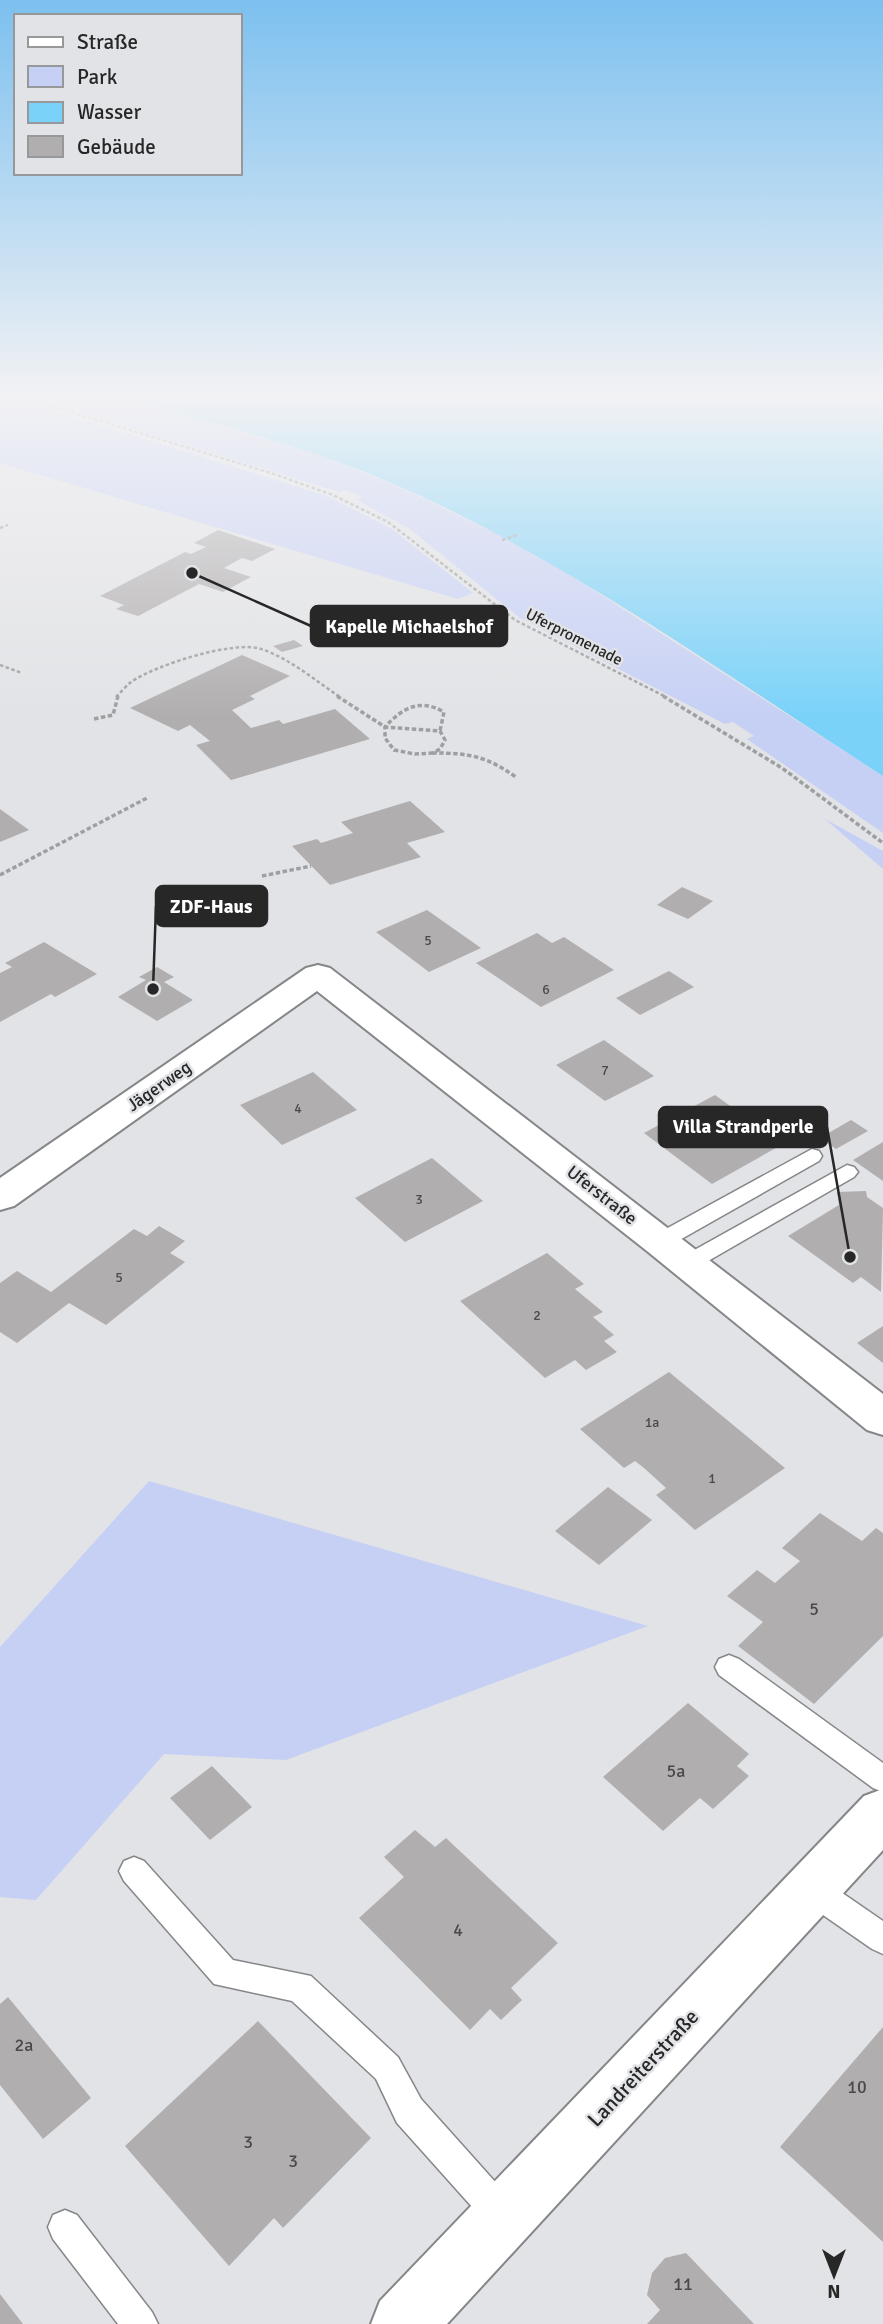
<svg xmlns="http://www.w3.org/2000/svg" width="883" height="2324" font-family="Signika,sans-serif">
	<style>
		.green { fill: #c6d0f5 }
		.water { fill: #7ad2f9 }
		.building { fill: #b1aeaf }
		.lines { fill: none; stroke-linecap: round; stroke-linejoin: round }
		.service-casing { stroke: #858688; stroke-width: 3 }
		.minor-casing { stroke: #858688; stroke-width: 4 }
		.path-far1 { stroke: #9e9fa1; stroke-width: 2.5; stroke-dasharray: 3.5 2.5; stroke-linecap: butt }
		.path { stroke: #9e9fa1; stroke-width: 3.5; stroke-dasharray: 4.5 2.5; stroke-linecap: butt }
		.service { fill: #fff; fill-rule: evenodd }
		.minor { fill: #fff; fill-rule: evenodd }
		.labels { text-anchor: middle; dominant-baseline: central; stroke-width: 5; stroke-linejoin: round; paint-order: stroke }
		.number-label { font-size: 14px; fill: #4a494a }
		.far-street-label { font-size: 16px; fill: #272728; stroke: #e2e3e6 }
		.street-label { font-size: 18px; fill: #272728; stroke: #e2e3e6 }
		.near-number-label { font-size: 18px; fill: #4a494a }
		.near-street-label { font-size: 21px; fill: #272728; stroke: #e2e3e6 }
		.leader { fill: none; stroke: #272728; stroke-width: 2.5 }
		.callout-dot { fill: #272728; stroke: #e2e3e6; stroke-width: 2.5 }
		.callout { fill: #272728; stroke: #272728; stroke-width: 2.5 }
		.callout-label { font-size: 19px; text-anchor: middle; font-weight: bold; fill: #fff }
	</style>
	<rect width="100%" height="100%" fill="#e2e3e6"/>
	<g class="green">
		<path d="M 18,393 L 108,393 L 310,452 L 395,485 L 536,553 L 883,776 L 883,833 L 747,739 L 754,736 L 733,722 L 725,724 L 520,618 L 410,529 L 357,500 L 362,497 L 346,490 L 339,492 Z"/>
		<path d="M 0,394 L 327,496 L 392,529 L 473,593 L 458,599 L 0,463 Z"/>
		<path d="M 825,819 L 883,851 L 883,869 Z"/>
		<path d="M 149,1481 L 648,1626 L 286,1760 L 164,1754 L 36,1900 L 0,1897 L 0,1647 Z"/>
	</g>
	<path class="water" d="M 108,393 L 883,393 L 883,776 C 724,674 569,561 396,485 C 304,445 204,421 108,393 Z"/>
	<g class="building">
		<path d="M 218,530 L 275,549 L 252,561 L 242,558 L 224,568 L 251,577 L 223,592 L 199,584 L 138,616 L 116,609 L 124,605 L 100,596 L 185,552 L 191,554 L 206,547 L 194,543 Z"/>
		<path d="M 294,640 L 303,646 L 282,652 L 273,646 Z"/>
		<path d="M 242,655 L 290,676 L 250,696 L 255,699 L 232,710 L 251,728 L 279,720 L 283,724 L 335,709 L 370,739 L 231,780 L 196,745 L 210,741 L 190,725 L 178,731 L 130,708 Z"/>
		<path d="M 410,801 L 445,832 L 407,843 L 421,857 L 330,885 L 292,846 L 317,839 L 321,843 L 353,833 L 341,822 Z"/>
		<path d="M 0,809 L 29,830 L 0,842 Z"/>
		<path d="M 682,887 L 713,901 L 688,919 L 657,905 Z"/>
		<path d="M 427,910 L 481,948 L 429,972 L 376,932 Z"/>
		<path d="M 537,933 L 552,943 L 564,937 L 614,970 L 541,1007 L 476,963 Z"/>
		<path d="M 44,942 L 97,974 L 55,997 L 51,994 L 0,1022 L 0,973 L 12,967 L 5,963 Z"/>
		<path d="M 157,967 L 174,977 L 164,982 L 193,1000 L 157,1021 L 118,997 L 146,980 L 139,977 Z"/>
		<path d="M 669,971 L 694,987 L 640,1015 L 616,998 Z"/>
		<path d="M 604,1040 L 654,1076 L 605,1101 L 556,1065 Z"/>
		<path d="M 313,1072 L 357,1110 L 282,1145 L 240,1105 Z"/>
		<path d="M 715,1095 L 783,1144 L 712,1184 L 644,1133 Z"/>
		<path d="M 851,1120 L 868,1131 L 836,1149 L 820,1138 Z"/>
		<path d="M 883,1142 L 883,1181 L 853,1160 Z"/>
		<path d="M 432,1158 L 483,1201 L 405,1242 L 355,1198 Z"/>
		<path d="M 866,1191 L 867,1197 L 883,1208 L 881,1292 L 861,1277 L 853,1283 L 788,1236 L 839,1205 L 837,1192 Z"/>
		<path d="M 159,1226 L 185,1241 L 170,1253 L 185,1262 L 106,1325 L 69,1303 L 17,1343 L 0,1332 L 0,1283 L 17,1271 L 51,1292 L 134,1229 L 147,1236 Z"/>
		<path d="M 547,1253 L 584,1284 L 575,1289 L 603,1312 L 593,1317 L 614,1335 L 604,1341 L 617,1352 L 586,1370 L 575,1360 L 545,1378 L 460,1301 Z"/>
		<path d="M 883,1326 L 883,1363 L 857,1343 Z"/>
		<path d="M 669,1372 L 785,1468 L 695,1530 L 656,1495 L 666,1488 L 644,1468 L 635,1461 L 624,1468 L 580,1429 Z"/>
		<path d="M 608,1487 L 652,1520 L 599,1565 L 555,1531 Z"/>
		<path d="M 820,1513 L 862,1541 L 876,1528 L 883,1533 L 883,1636 L 814,1704 L 738,1646 L 763,1622 L 727,1596 L 757,1570 L 775,1583 L 800,1561 L 782,1548 Z"/>
		<path d="M 688,1703 L 749,1754 L 737,1766 L 749,1776 L 713,1809 L 700,1798 L 663,1831 L 603,1777 Z"/>
		<path d="M 212,1766 L 252,1807 L 210,1840 L 170,1798 Z"/>
		<path d="M 415,1830 L 435,1847 L 446,1838 L 558,1943 L 511,1988 L 522,2000 L 501,2020 L 490,2009 L 470,2030 L 359,1918 L 404,1877 L 384,1857 Z"/>
		<path d="M 8,1997 L 91,2098 L 43,2139 L 0,2085 L 0,2004 Z"/>
		<path d="M 258,2021 L 371,2138 L 283,2228 L 274,2218 L 229,2266 L 125,2146 Z"/>
		<path d="M 883,2027 L 883,2242 L 780,2147 Z"/>
		<path d="M 686,2253 L 754,2324 L 647,2324 L 660,2310 L 647,2295 L 652,2273 L 665,2258 Z"/>
		<path d="M 0,2294 L 23,2324 L 0,2324 Z"/>
	</g>
	<g class="lines">
		<defs>
			<g id="service">
				<path d="M 812,1149 L 819,1151 L 822,1156 L 819,1161 L 669,1246 L 661,1249 L 653,1246 L 650,1241 L 653,1236 Z"/>
				<path d="M 847,1165 L 854,1167 L 858,1172 L 854,1177 L 696,1268 L 688,1271 L 680,1268 L 677,1263 L 680,1258 Z"/>
				<path d="M 729,1655 L 739,1659 L 883,1763 L 883,1792 L 873,1788 L 719,1675 L 715,1667 L 719,1659 Z"/>
				<path d="M 134,1857 L 144,1861 L 233,1960 L 311,1976 L 398,2057 L 421,2099 L 514,2203 L 519,2215 L 514,2227 L 502,2232 L 490,2227 L 397,2123 L 376,2079 L 292,2001 L 214,1984 L 124,1881 L 119,1871 L 124,1861 Z"/>
				<path d="M 811,1875 L 822,1879 L 883,1921 L 883,1954 L 872,1949 L 800,1899 L 796,1889 L 800,1879 Z"/>
				<path d="M 65,2210 L 77,2215 L 152,2312 L 158,2324 L 118,2324 L 53,2239 L 48,2227 L 53,2215 Z"/>
			</g>
			<g id="minor">
				<path d="M 318,965 L 330,968 L 883,1394 L 883,1435 L 867,1430 L 647,1251 L 317,991 L 14,1206 L 0,1210 L 0,1178 L 306,968 Z"/>
				<path d="M 883,1789 L 883,1850 L 447,2324 L 371,2324 L 380,2301 L 864,1796 Z"/>
			</g>
		</defs>
		<use href="#service" class="service-casing"/>
		<use href="#minor" class="minor-casing"/>
		<g class="path-far1">
			<path d="M 8,393 L 271,473 L 333,495 L 388,522 L 515,620 L 666,697"/>
			<path d="M 0,528 L 8,525"/>
			<path d="M 502,540 L 518,535"/>
			<path d="M 0,665 L 22,673"/>
			<path d="M 116,697 C 121,692 126,686 131,682 C 156,665 233,640 261,649 C 289,658 316,681 340,697"/>
		</g>
		<g class="path">
			<path d="M 337,696 L 385,727 L 440,731 L 445,740 L 440,749 L 433,753 C 469,753 487,756 517,778"/>
			<path d="M 663,696 L 782,768 L 883,843"/>
			<path d="M 94,719 L 113,715 L 118,696"/>
			<path d="M 433,753 L 415,754 L 394,750 L 385,738 L 385,727 C 402,708 420,698 444,712 L 440,731"/>
			<path d="M 0,875 L 147,798"/>
			<path d="M 262,876 L 311,866"/>
		</g>
		<use href="#service" class="service"/>
		<use href="#minor" class="minor"/>
	</g>
	<linearGradient id="sky" x2="0" y2="1"><stop stop-color="#7cc0ef"/><stop offset="0.55" stop-color="#f2f2f4"/><stop offset="1" stop-color="#f2f2f4" stop-opacity="0"/></linearGradient>
	<rect width="883" height="718" fill="url(#sky)"/>
	<g class="labels">
		<g class="number-label">
			<text x="428" y="940">5</text>
			<text x="546" y="989">6</text>
			<text x="605" y="1070">7</text>
			<text x="298" y="1108">4</text>
			<text x="419" y="1199">3</text>
			<text x="119" y="1277">5</text>
			<text x="537" y="1315">2</text>
			<text x="652" y="1422">1a</text>
			<text x="712" y="1478">1</text>
		</g>
		<g class="far-street-label">
			<text transform="translate(574 637) rotate(27)">Uferpromenade</text>
		</g>
		<g class="street-label">
			<text transform="translate(159 1086) rotate(-35)">Jägerweg</text>
			<text transform="translate(602 1195) rotate(38)">Uferstraße</text>
		</g>
		<g class="near-number-label">
			<text x="814" y="1609">5</text>
			<text x="676" y="1771">5a</text>
			<text x="458" y="1930">4</text>
			<text x="24" y="2045">2a</text>
			<text x="857" y="2087">10</text>
			<text x="248" y="2142">3</text>
			<text x="293" y="2161">3</text>
			<text x="683" y="2284">11</text>
		</g>
		<g class="near-street-label">
			<text transform="translate(643 2068) rotate(-47)">Landreiterstraße</text>
		</g>
	</g>
	<path class="leader" d="M192 573L311 626M153 989L156 906M850 1257L827 1127"/>
	<g class="callout-dot">
		<circle cx="192" cy="573" r="7"/>
		<circle cx="153" cy="989" r="7"/>
		<circle cx="850" cy="1257" r="7"/>
	</g>
	<g class="callout">
		<rect x="311" y="606" width="196" height="40" rx="7"/>
		<rect x="156" y="886" width="111" height="40" rx="7"/>
		<rect x="659" y="1107" width="168" height="40" rx="7"/>
	</g>
	<g class="callout-label">
		<text x="409" y="633">Kapelle Michaelshof</text>
		<text x="211" y="913">ZDF-Haus</text>
		<text x="743" y="1133">Villa Strandperle</text>
	</g>
	<rect x="14" y="14" width="228" height="161" fill="#e2e3e6" stroke="#97989a" stroke-width="2"/>
	<rect x="28" y="37" width="35" height="10" fill="#ffffff" stroke="#97989a" stroke-width="2"/>
	<text x="77" y="49" font-size="21" fill="#272728">Straße</text>
	<rect x="28" y="66" width="35" height="21" fill="#c6d0f5" stroke="#97989a" stroke-width="2"/>
	<text x="77" y="84" font-size="21" fill="#272728">Park</text>
	<rect x="28" y="102" width="35" height="21" fill="#7ad2f9" stroke="#97989a" stroke-width="2"/>
	<text x="77" y="119" font-size="21" fill="#272728">Wasser</text>
	<rect x="28" y="136" width="35" height="21" fill="#b1aeaf" stroke="#97989a" stroke-width="2"/>
	<text x="77" y="154" font-size="21" fill="#272728">Gebäude</text>
	<g transform="translate(834 2275) rotate(180)" stroke="#e2e3e6" stroke-width="5" paint-order="stroke">
	<path d="M0-5L12 26L0 18L-12 26Z" fill="#272728"/>
	<text y="-10" font-size="19" font-weight="bold" text-anchor="middle" fill="#272728">N</text>
	</g>
</svg>
